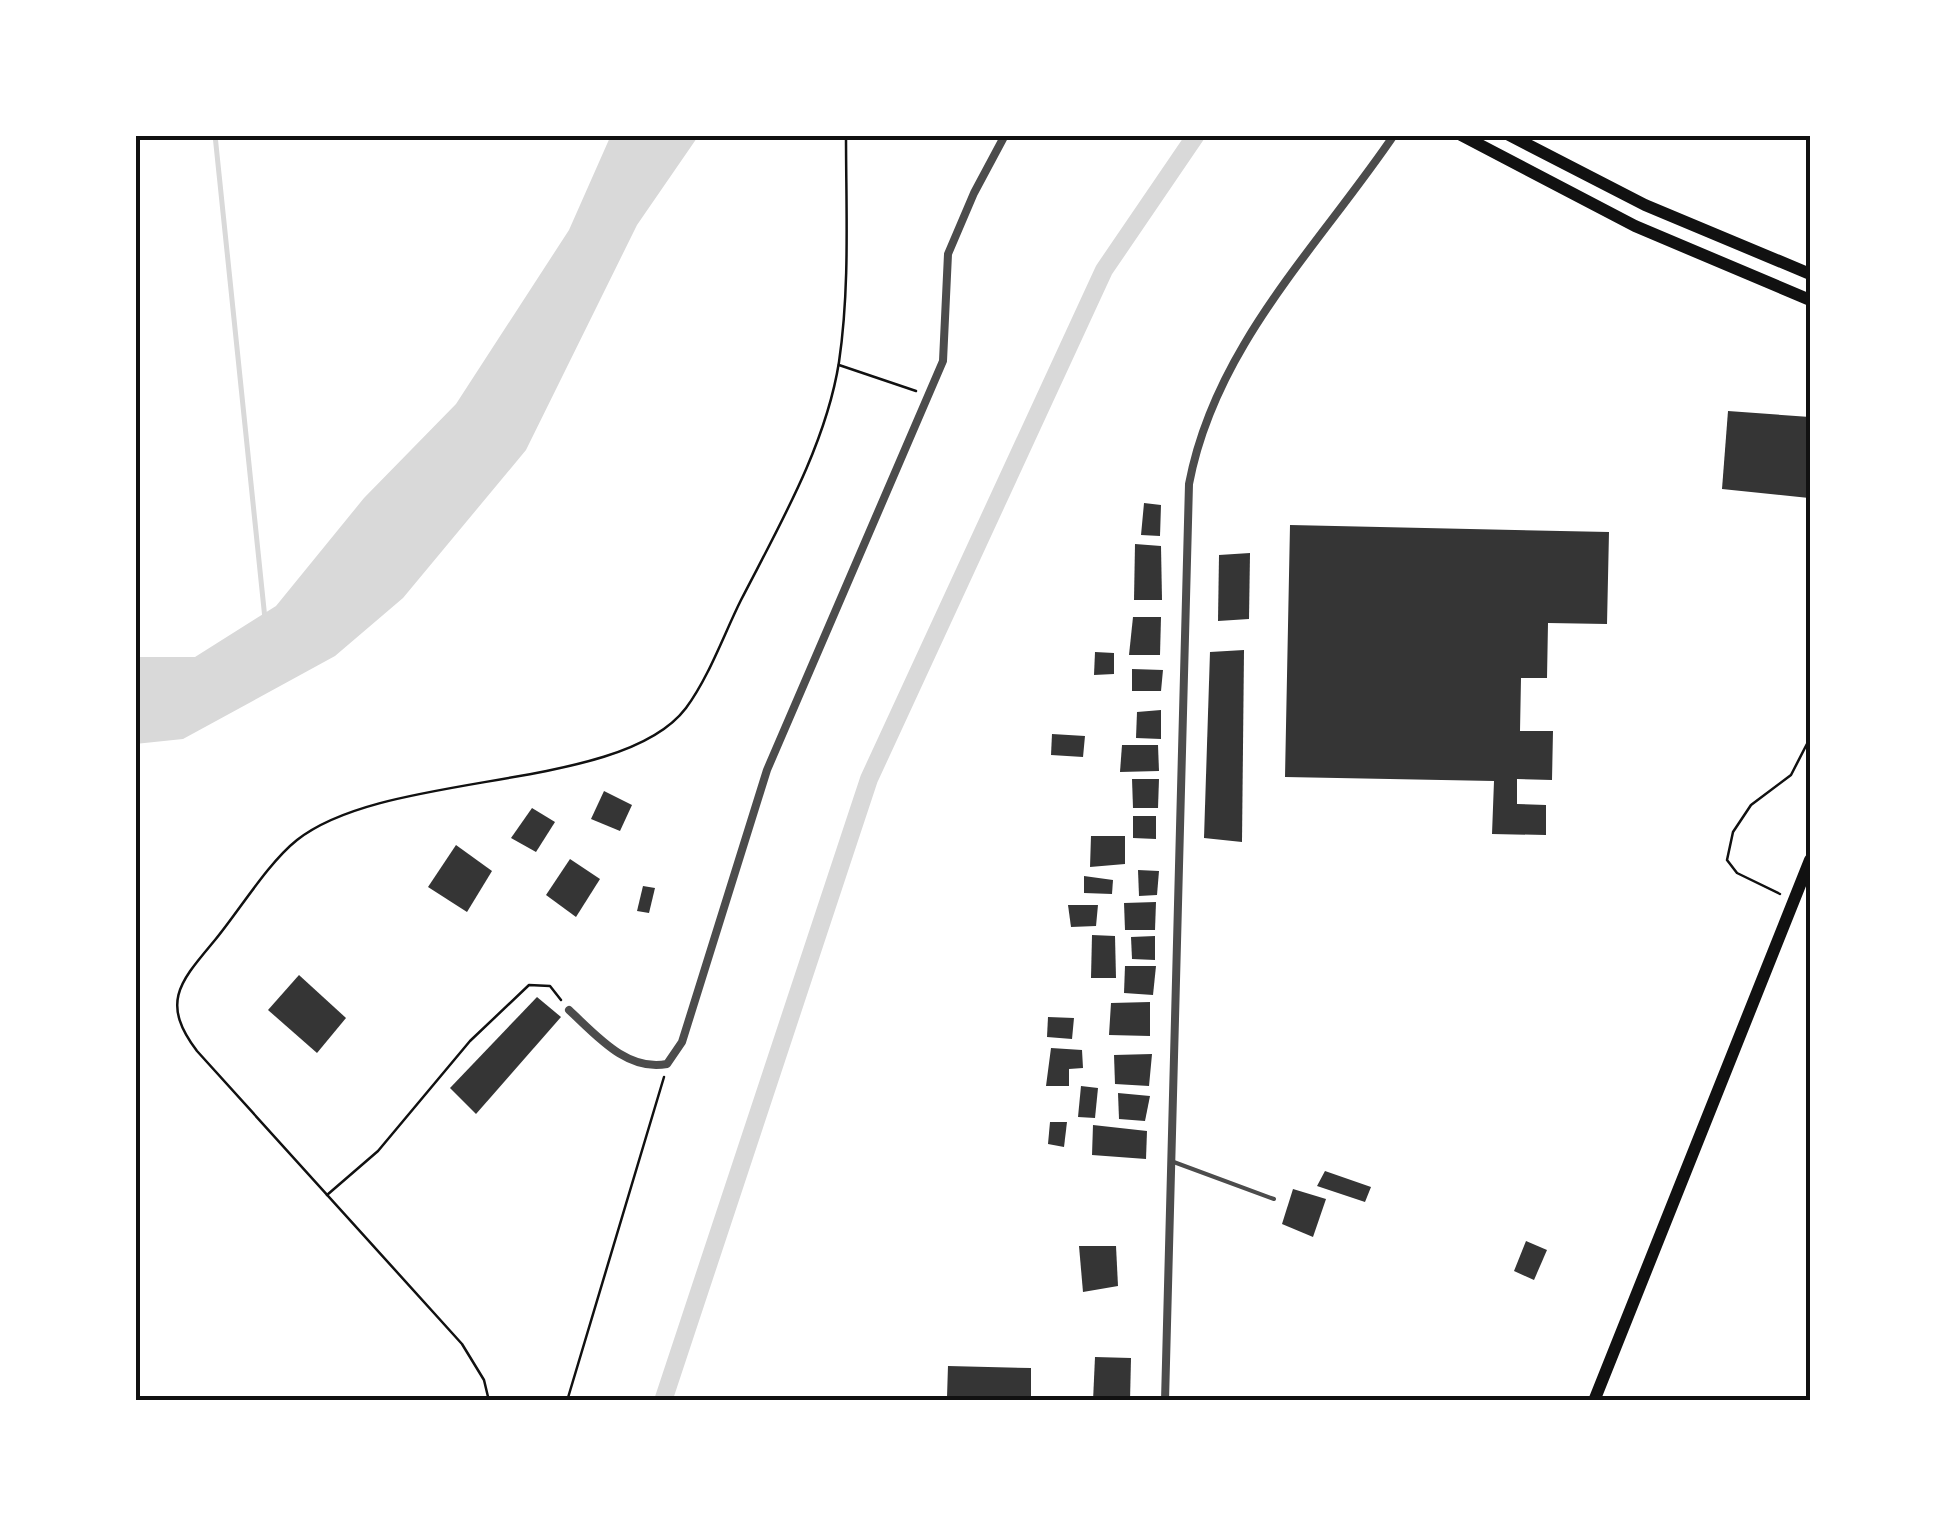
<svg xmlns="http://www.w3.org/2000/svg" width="1945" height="1536" font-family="'Space Grotesk',sans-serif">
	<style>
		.water { fill: #d9d9d9 }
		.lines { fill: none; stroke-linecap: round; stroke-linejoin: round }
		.stream { stroke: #d9d9d9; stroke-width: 5 }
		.canal { stroke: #d9d9d9; stroke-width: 18 }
		.building { fill: #353535 }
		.path { stroke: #111; stroke-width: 2.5 }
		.service { stroke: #4c4c4c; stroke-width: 4 }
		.minor { stroke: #4c4c4c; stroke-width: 8 }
		.primary { stroke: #111; stroke-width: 12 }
		.trunk { stroke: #111; stroke-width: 12 }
		.neatline { fill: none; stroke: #111; stroke-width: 4 }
	</style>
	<rect width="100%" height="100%" fill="#fff"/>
	<path class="water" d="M 611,135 L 699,135 L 637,225 L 526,450 L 403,598 L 335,656 L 183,739 L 135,744 L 135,657 L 195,657 L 276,606 L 364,498 L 456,404 L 569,230 Z"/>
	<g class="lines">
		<path class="stream" d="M 215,135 L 265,619"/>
		<path class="canal" d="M 663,1401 L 869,779 L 1104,270 L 1196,135"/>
	</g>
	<g class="building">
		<path d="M 1728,411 L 1810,417 L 1809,498 L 1722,489 Z"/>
		<path d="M 1144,503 L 1161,505 L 1160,536 L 1141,535 Z"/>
		<path d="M 1290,525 L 1609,532 L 1607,624 L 1548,623 L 1547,678 L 1521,678 L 1520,731 L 1553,731 L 1552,780 L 1517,779 L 1517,804 L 1546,805 L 1546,835 L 1492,834 L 1494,781 L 1285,777 Z"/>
		<path d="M 1135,544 L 1161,546 L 1162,600 L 1134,600 Z"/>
		<path d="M 1250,553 L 1249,619 L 1218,621 L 1219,555 Z"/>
		<path d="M 1133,617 L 1161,617 L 1160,655 L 1129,655 Z"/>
		<path d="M 1244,650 L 1242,842 L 1204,838 L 1210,652 Z"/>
		<path d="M 1095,652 L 1114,653 L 1114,674 L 1094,675 Z"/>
		<path d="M 1132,669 L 1163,670 L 1161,691 L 1132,691 Z"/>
		<path d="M 1161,710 L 1161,739 L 1136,738 L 1137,712 Z"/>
		<path d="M 1052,734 L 1085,736 L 1083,757 L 1051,755 Z"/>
		<path d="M 1122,745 L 1158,745 L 1159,771 L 1120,772 Z"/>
		<path d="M 1132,779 L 1159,779 L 1158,808 L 1133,808 Z"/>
		<path d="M 604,791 L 632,805 L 620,831 L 591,819 Z"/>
		<path d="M 532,808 L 555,822 L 536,852 L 511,838 Z"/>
		<path d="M 1133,816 L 1156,816 L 1156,839 L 1133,838 Z"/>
		<path d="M 1091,836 L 1125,836 L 1125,864 L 1090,867 Z"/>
		<path d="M 456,845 L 492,871 L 467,912 L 428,887 Z"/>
		<path d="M 570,859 L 600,879 L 576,917 L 546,895 Z"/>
		<path d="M 1138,870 L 1159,871 L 1157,895 L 1139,896 Z"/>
		<path d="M 1084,876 L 1113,880 L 1112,894 L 1084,893 Z"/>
		<path d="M 643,886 L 655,888 L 649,913 L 637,911 Z"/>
		<path d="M 1156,902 L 1155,930 L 1125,930 L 1124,903 Z"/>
		<path d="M 1068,905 L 1098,905 L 1096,926 L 1071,927 Z"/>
		<path d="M 1092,935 L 1115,936 L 1116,978 L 1091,978 Z"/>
		<path d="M 1155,936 L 1155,960 L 1132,959 L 1131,937 Z"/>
		<path d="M 1125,966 L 1156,966 L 1153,995 L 1124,993 Z"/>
		<path d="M 299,975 L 346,1018 L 317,1053 L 268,1010 Z"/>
		<path d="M 537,997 L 561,1017 L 476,1114 L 450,1088 Z"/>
		<path d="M 1150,1002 L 1150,1036 L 1109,1035 L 1111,1003 Z"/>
		<path d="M 1048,1017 L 1074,1018 L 1072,1039 L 1047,1037 Z"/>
		<path d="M 1051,1048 L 1082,1050 L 1083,1068 L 1069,1069 L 1069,1086 L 1046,1086 Z"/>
		<path d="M 1152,1054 L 1149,1086 L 1115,1084 L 1114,1055 Z"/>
		<path d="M 1081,1086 L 1098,1088 L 1095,1118 L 1078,1117 Z"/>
		<path d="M 1118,1093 L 1150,1096 L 1145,1121 L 1119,1119 Z"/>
		<path d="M 1050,1122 L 1067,1122 L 1064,1147 L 1048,1144 Z"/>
		<path d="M 1093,1125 L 1147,1131 L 1146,1159 L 1092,1155 Z"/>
		<path d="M 1325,1171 L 1371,1187 L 1365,1202 L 1317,1186 Z"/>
		<path d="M 1293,1189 L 1326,1199 L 1313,1237 L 1282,1224 Z"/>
		<path d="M 1526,1241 L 1547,1250 L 1534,1280 L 1514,1271 Z"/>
		<path d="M 1079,1246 L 1116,1246 L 1118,1286 L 1083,1292 Z"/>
		<path d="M 1095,1357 L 1131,1358 L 1130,1401 L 1093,1401 Z"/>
		<path d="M 948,1366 L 1031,1368 L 1031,1399 L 947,1397 Z"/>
	</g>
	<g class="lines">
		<g class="path">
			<path d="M 839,365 L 916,391"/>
			<path d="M 1780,894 L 1737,873 L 1727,860 L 1733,832 L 1751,805 L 1791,775 L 1810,738"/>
			<path d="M 327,1195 L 378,1151 L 470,1041 L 529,985 L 550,986 L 561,1000"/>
			<path d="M 489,1401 L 484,1380 L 462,1344 L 197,1051 C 160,1002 180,982 215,940 C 239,911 268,863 297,840 C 387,769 622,793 686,708 C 709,677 724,634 741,600 C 779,526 826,445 839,362 C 850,288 846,210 846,135"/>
			<path d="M 567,1401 L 664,1077"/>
		</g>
		<path class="service" d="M 1171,1161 L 1274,1199"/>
		<g class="minor">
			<path d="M 569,1010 C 596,1035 627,1072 667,1064 L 682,1042 L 767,770 L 943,361 L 948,254 L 974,193 L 1005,135"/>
			<path d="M 1165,1401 L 1189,484 C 1215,346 1318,247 1394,135"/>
		</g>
		<path class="primary" d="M 1594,1401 L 1810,860"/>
		<g class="trunk">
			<path d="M 1461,135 L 1635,226 L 1810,300"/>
			<path d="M 1509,135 L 1645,205 L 1810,274"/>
		</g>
	</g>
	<rect width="1945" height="1536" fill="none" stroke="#ffffff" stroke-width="275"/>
	<rect x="138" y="138" width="1670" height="1260" class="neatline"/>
</svg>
